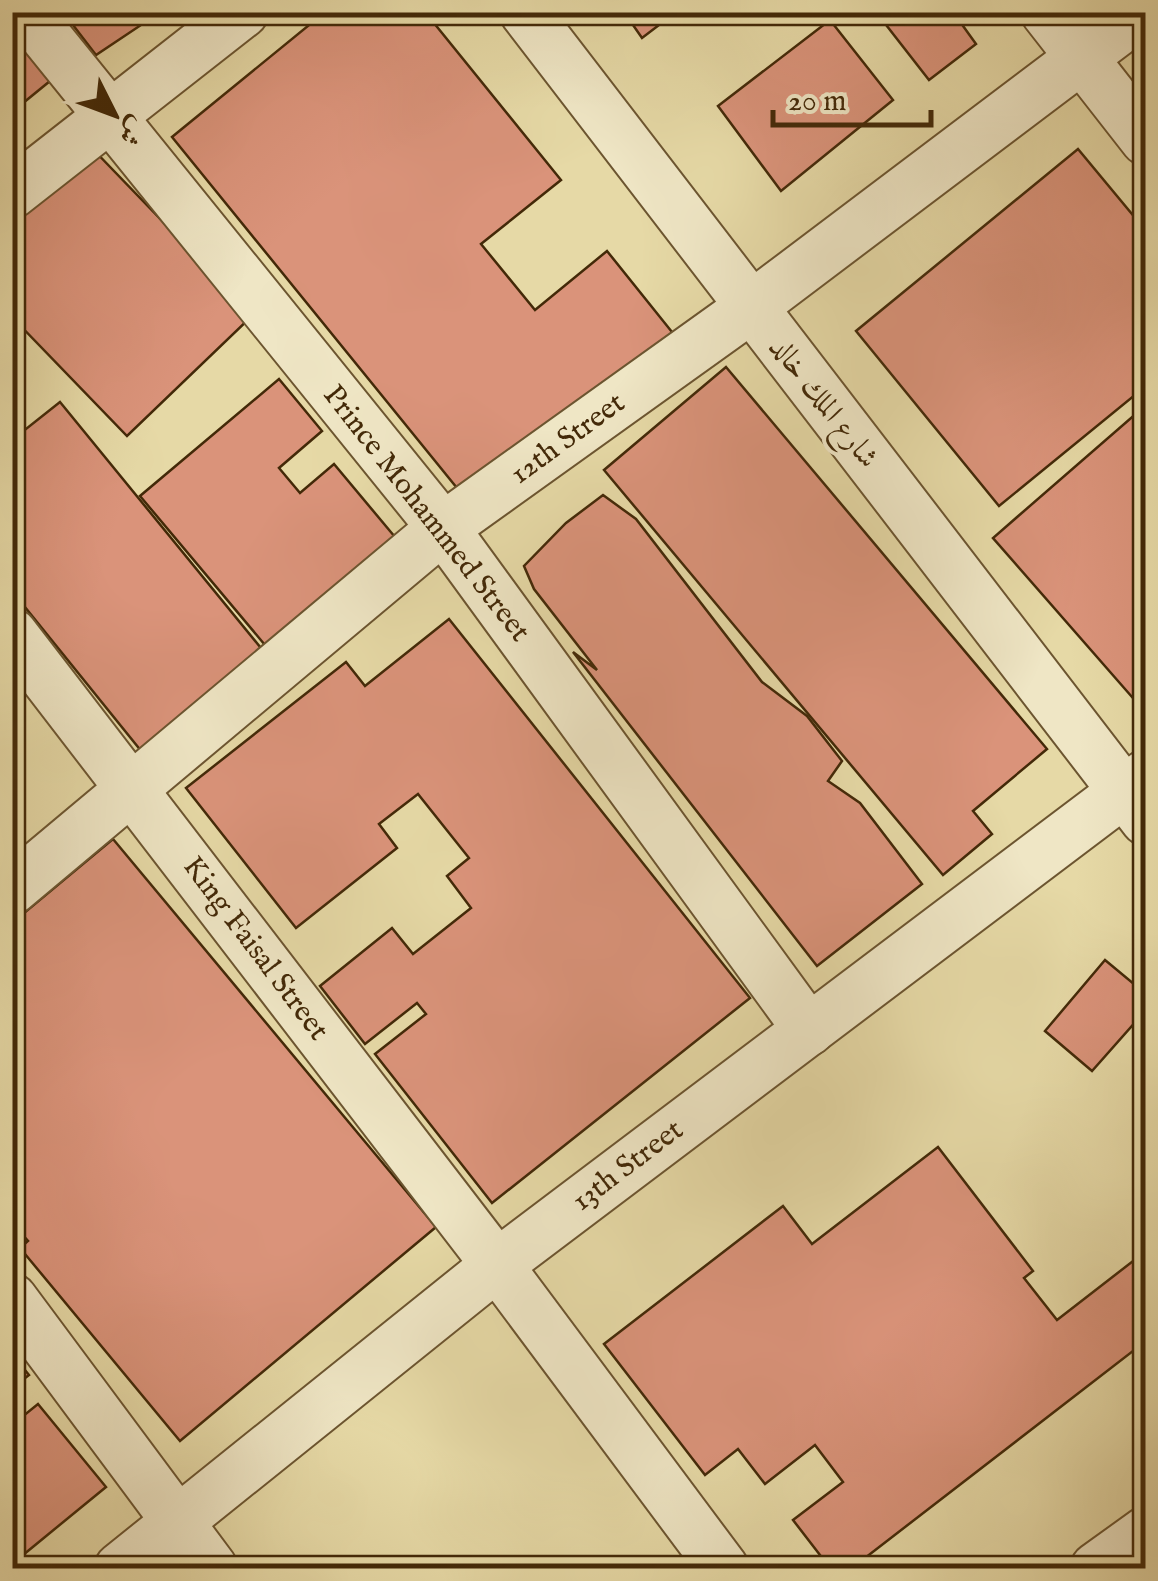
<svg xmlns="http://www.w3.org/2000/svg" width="1158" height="1581" font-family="'IM FELL English',Amiri,serif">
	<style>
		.building { fill: #da937a; stroke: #432908; stroke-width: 2.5 }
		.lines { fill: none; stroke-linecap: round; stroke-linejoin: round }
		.minor-casing { stroke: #6c5530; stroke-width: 54 }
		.minor { stroke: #efe6c5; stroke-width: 50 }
		.labels { text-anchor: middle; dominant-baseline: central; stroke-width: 8; stroke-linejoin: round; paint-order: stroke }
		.street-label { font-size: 30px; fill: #432908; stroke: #efe6c5 }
	</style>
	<rect width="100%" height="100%" fill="#e6d9a6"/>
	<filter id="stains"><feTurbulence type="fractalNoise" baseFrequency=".002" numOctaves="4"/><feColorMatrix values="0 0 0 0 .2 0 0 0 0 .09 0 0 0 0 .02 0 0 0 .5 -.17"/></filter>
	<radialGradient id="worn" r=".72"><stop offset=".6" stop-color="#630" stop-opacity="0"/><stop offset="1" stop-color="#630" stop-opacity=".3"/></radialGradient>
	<g class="building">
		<path d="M 63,12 L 141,12 L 147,21 L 96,55 Z"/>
		<path d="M 325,12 L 425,12 L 561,180 L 481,244 L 535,310 L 607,251 L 676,337 L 470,504 L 172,137 Z"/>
		<path d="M 624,12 L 676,12 L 642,38 Z"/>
		<path d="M 876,12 L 953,12 L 976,44 L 929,80 Z"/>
		<path d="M 830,20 L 893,100 L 781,191 L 718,106 Z"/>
		<path d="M 12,35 L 50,81 L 12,112 Z"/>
		<path d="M 86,142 L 253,315 L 127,436 L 12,317 L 12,214 Z"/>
		<path d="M 1078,149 L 1146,231 L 1146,386 L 999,506 L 856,331 Z"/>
		<path d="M 726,367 L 1047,749 L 973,811 L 992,834 L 943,875 L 604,470 Z"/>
		<path d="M 279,379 L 322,431 L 279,468 L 300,493 L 334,464 L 400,543 L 270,651 L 140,496 Z"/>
		<path d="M 60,402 L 265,653 L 142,752 L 12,591 L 12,440 Z"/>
		<path d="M 1146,405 L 1146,713 L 993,538 Z"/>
		<path d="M 603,495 L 636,519 L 762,682 L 807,716 L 842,761 L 828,781 L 860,803 L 922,884 L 817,966 L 573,652 L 597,670 L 534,589 L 524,566 L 566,523 Z"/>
		<path d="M 449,619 L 750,998 L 492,1203 L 375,1054 L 426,1014 L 417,1003 L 365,1044 L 320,986 L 392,928 L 413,954 L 471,908 L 447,876 L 469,858 L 418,794 L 379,824 L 397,848 L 296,928 L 186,788 L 346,662 L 365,686 Z"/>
		<path d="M 113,839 L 436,1227 L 180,1441 L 20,1248 L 28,1241 L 12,1223 L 12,923 Z"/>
		<path d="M 1105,960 L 1146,994 L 1146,1010 L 1092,1071 L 1045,1031 Z"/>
		<path d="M 938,1147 L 1033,1271 L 1024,1278 L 1057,1320 L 1146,1251 L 1146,1341 L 852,1568 L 830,1568 L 793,1520 L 843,1482 L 815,1445 L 765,1484 L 738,1449 L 705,1475 L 604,1344 L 783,1206 L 812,1244 Z"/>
		<path d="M 12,1354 L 29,1375 L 12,1388 Z"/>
		<path d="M 38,1404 L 106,1487 L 12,1564 L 12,1425 Z"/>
	</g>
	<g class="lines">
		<defs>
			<g id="minor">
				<path d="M 26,12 L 443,528 L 809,1030"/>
				<path d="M 525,12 L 1146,820"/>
				<path d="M 1046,12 L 1146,140"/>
				<path d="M 12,193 L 243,12"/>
				<path d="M 12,634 L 497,1265 L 723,1568"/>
				<path d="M 12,889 L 443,528 L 750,308 L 1142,12"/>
				<path d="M 12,1299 L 212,1568"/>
				<path d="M 120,1568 L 497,1265 L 1146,775"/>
				<path d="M 1096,1568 L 1146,1532"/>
			</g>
		</defs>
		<use href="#minor" class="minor-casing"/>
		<use href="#minor" class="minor"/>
	</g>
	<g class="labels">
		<g class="street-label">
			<text transform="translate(823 403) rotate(52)">شارع الملك خالد</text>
			<text transform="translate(568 439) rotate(-36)">12th Street</text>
			<text transform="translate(426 514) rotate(52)">Prince Mohammed Street</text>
			<text transform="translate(255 949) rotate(53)">King Faisal Street</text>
			<text transform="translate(628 1166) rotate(-37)">13th Street</text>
		</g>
	</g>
	<rect width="1158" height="1581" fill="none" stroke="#e6d9a6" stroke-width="50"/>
	<rect x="15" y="15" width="1128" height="1551" fill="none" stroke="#432908" stroke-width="5"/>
	<rect x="25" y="25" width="1108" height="1531" fill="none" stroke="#432908" stroke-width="2.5"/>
	<g transform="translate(115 115) rotate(132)" stroke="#efe6c5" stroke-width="8" paint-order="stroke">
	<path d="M0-8L18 38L0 25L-18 38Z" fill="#432908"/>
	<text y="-15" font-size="28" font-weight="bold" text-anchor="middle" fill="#432908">ش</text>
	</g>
	<path d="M773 110v15h158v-15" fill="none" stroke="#432908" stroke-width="5"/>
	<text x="788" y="110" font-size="30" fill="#432908" stroke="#efe6c5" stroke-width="8" paint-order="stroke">20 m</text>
	<rect width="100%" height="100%" filter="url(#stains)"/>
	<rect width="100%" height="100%" fill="url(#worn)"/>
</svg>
